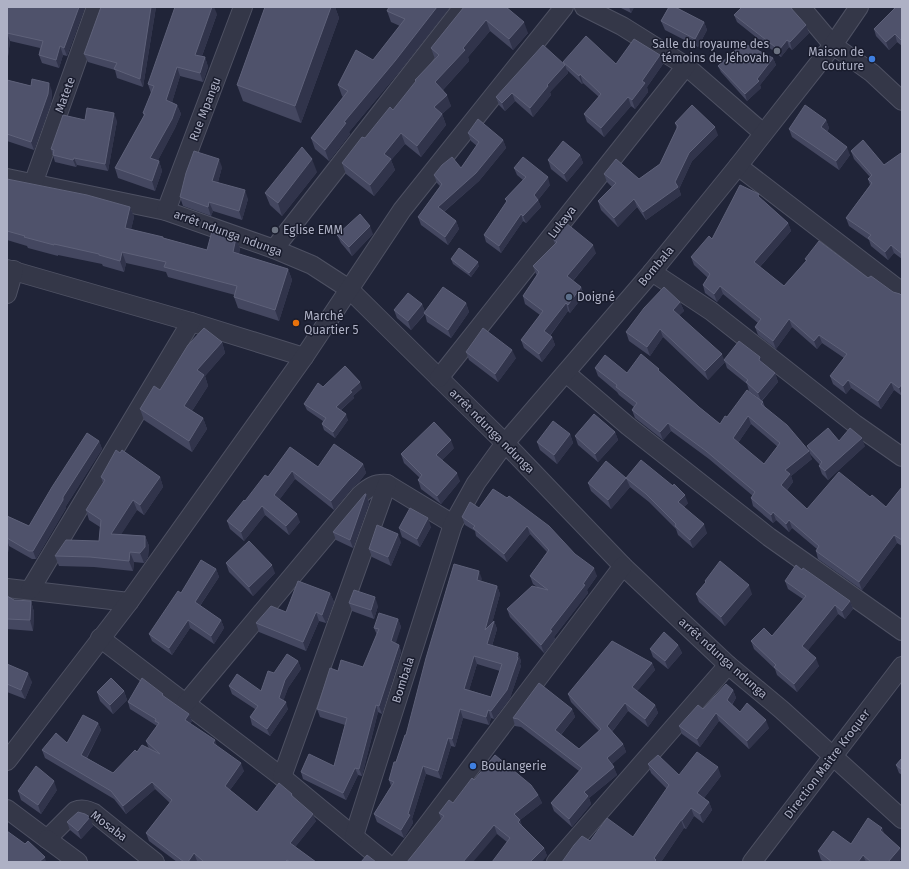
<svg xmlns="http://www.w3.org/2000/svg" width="909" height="869" font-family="'Fira Sans',sans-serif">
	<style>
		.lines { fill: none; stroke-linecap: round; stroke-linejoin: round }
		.minor-casing { stroke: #4e5163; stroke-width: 20 }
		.minor { stroke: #343748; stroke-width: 18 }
		.wall { fill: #444760; fill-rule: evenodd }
		.shaded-wall { fill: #31344b }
		.building { fill: #4f526b; stroke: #5e6179; fill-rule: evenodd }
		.worship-dot { fill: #6b7280; stroke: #191c2d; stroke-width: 1.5 }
		.shop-dot { fill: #3f7fe0; stroke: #191c2d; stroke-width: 1.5 }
		.service-dot { fill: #5c6f8a; stroke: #191c2d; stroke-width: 1.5 }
		.food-dot { fill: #e8710a; stroke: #191c2d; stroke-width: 1.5 }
		.labels { text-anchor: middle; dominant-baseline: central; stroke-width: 3; stroke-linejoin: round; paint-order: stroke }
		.poi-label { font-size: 12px; fill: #aeb1c5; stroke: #191c2d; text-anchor: start }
		.street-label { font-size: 12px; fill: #aeb1c5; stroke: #191c2d }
	</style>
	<rect width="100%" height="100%" fill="#202438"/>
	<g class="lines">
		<defs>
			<g id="minor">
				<path d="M 584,7 L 622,26 L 686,66 L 763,133"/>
				<path d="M 801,7 L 833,45 L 872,73 L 902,101"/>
				<path d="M 738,166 L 902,292"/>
				<path d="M 7,178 L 166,211 L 274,249 L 312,265 L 349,289 L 505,443 L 623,566 L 728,665 L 782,710 L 902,819"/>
				<path d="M 33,184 L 96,7"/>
				<path d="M 166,211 L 243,7"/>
				<path d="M 274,249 L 463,7"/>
				<path d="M 7,269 L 191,322 L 304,357"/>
				<path d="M 652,272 L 711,311 L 855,424 L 902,457"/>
				<path d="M 7,294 L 14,270"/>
				<path d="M 566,373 L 628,426 L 769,537 L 902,631"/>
				<path d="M 439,378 L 686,66"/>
				<path d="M 7,588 L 129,602"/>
				<path d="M 30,590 L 191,322"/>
				<path d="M 100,638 L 282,777 L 385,862"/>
				<path d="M 186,703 L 360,495 C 369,487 375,483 387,484 L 453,524"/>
				<path d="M 7,761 L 129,602 L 304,357 L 402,210 L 564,7"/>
				<path d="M 282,777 L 387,484"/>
				<path d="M 7,809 L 47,839 L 75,811 C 82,808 87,810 94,813 L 155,862"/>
				<path d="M 354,836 L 453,524 L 476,483 L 505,443 L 652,272 L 738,166 L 833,45 L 859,7"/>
				<path d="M 47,839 L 78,862"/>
				<path d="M 399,862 L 623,566"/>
				<path d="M 556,862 L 728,665"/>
				<path d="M 752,862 L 902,666"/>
			</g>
		</defs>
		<use href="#minor" class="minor-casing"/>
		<use href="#minor" class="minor"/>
	</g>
	<g class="wall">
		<path d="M 7,7 L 85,7 L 67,56 L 63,55 L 59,68 L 42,63 L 39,55 L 40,48 L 10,41 L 7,64 Z"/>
		<path d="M 101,7 L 156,7 L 143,87 L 117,78 L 115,70 L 88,62 L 84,54 Z"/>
		<path d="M 265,7 L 335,7 L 339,18 L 301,123 L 243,101 L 237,85 Z"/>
		<path d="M 389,7 L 450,7 L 399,72 L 349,132 L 350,134 L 329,161 L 315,149 L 311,138 L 343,97 L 342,96 L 338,85 L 373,60 L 400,26 L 391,22 L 387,11 Z"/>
		<path d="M 464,7 L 528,33 L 513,50 L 490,31 L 468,57 L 469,61 L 443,90 L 451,106 L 442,114 L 446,125 L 421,157 L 405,144 L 391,160 L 395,170 L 374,196 L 346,174 L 342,163 L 365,138 L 393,110 L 416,82 L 415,80 L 435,59 L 431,48 Z"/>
		<path d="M 619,7 L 634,7 L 631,13 Z"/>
		<path d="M 665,7 L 677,7 L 677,8 L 704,22 L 707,30 L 698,47 L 665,30 L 661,21 L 668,8 Z"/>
		<path d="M 893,7 L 902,7 L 902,46 L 897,42 L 889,50 L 876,36 L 874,29 L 894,9 Z"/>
		<path d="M 217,14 L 202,56 L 205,57 L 208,67 L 203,82 L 180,76 L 172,102 L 177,105 L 181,114 L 175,128 L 158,160 L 159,161 L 162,171 L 155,191 L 118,178 L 115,168 L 144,116 L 143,113 L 151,93 L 148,84 Z"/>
		<path d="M 734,15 L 809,33 L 792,50 L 789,47 L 781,57 L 737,22 Z"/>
		<path d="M 773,58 L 776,65 L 760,85 L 761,88 L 747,101 L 721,72 L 718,66 Z"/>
		<path d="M 563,62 L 616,64 L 663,64 L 647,87 L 648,92 L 635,109 L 631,106 L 604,137 L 587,122 L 584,114 L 599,97 L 583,83 L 582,84 L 567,70 L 568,73 L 550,92 L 551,95 L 533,117 L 515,101 L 505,111 L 499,105 L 496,97 L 565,65 Z"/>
		<path d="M 7,80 L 52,91 L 51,103 L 34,150 L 7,141 Z"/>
		<path d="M 85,120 L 117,121 L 108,171 L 77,165 L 76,167 L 55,162 L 51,149 Z"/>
		<path d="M 826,120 L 829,128 L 827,132 L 850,155 L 839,170 L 792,137 L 789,129 Z"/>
		<path d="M 675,123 L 718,135 L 692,161 L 679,189 L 681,195 L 646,220 L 637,207 L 618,227 L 601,210 L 598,201 L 612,187 L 607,182 L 604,174 L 639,179 L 660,164 L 677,129 Z"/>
		<path d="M 468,133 L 503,140 L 506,148 L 479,181 L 444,212 L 456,221 L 459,229 L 448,245 L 421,225 L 418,217 L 440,186 L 437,183 L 434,175 L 461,168 L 477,146 L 471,141 Z"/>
		<path d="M 851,151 L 884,165 L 902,155 L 902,259 L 894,253 L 888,260 L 871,246 L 869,240 L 849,226 L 846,218 L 870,185 L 868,179 L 870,177 L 854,159 Z"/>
		<path d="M 580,155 L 583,163 L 567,182 L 551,169 L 548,160 Z"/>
		<path d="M 222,167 L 218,182 L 248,199 L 242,220 L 213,211 L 211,216 L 183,206 L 180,197 Z"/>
		<path d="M 514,168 L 550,185 L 538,200 L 541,207 L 526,223 L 523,221 L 501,253 L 486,242 L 484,235 L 507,202 L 505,199 L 523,180 L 517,175 Z"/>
		<path d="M 317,172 L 282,216 L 270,205 L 265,193 Z"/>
		<path d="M 7,179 L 130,207 L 134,217 L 131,229 L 207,250 L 231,236 L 231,238 L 236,238 L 240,248 L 239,254 L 288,269 L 292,280 L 279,321 L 238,308 L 234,297 L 235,295 L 168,277 L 166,272 L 126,263 L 124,272 L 103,266 L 102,264 L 58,255 L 58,256 L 28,248 L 27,246 L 7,240 Z"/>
		<path d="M 760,199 L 788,223 L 791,231 L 760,267 L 784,286 L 806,261 L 805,259 L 868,278 L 902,396 L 894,390 L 881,409 L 851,388 L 846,394 L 833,384 L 830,376 L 844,358 L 822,343 L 817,349 L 792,327 L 776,349 L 758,335 L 755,327 L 758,323 L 723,294 L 717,302 L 705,293 L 703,285 L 708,278 L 694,265 L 691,257 Z"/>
		<path d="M 373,234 L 352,256 L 341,243 L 337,235 Z"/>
		<path d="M 553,239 L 596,253 L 573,281 L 581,287 L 584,295 L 570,313 L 568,311 L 550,336 L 552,337 L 555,345 L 542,362 L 524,348 L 521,340 L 540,315 L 525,304 L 523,296 L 537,275 L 536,274 L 533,266 L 555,244 Z"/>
		<path d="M 451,259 L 479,266 L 471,277 L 453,264 Z"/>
		<path d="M 680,302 L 684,311 L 679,315 L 724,360 L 763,363 L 775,373 L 778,382 L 762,401 L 763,402 L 765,407 L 812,459 L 791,476 L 793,482 L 787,490 L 807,509 L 870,497 L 886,507 L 902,487 L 902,546 L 897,543 L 862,590 L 818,559 L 816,551 L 817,549 L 792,528 L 789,532 L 776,520 L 773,523 L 753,506 L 751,498 L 753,496 L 709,459 L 671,431 L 663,440 L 635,418 L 632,410 L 634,407 L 619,395 L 617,392 L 598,376 L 595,368 L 627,373 L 660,372 L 699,407 L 720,424 L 727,417 L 757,397 L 749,391 L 747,384 L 727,368 L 725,362 L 708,380 L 663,337 L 650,356 L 629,341 L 626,332 ZM 751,424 L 778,447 L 764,464 L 738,443 Z"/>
		<path d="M 466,303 L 469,312 L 451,338 L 427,322 L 425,314 L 411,330 L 397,318 L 394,310 L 422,304 L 425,312 Z"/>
		<path d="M 222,342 L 225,353 L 205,376 L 208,386 L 192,411 L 203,418 L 207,429 L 192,452 L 144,420 L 140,409 L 160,390 Z"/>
		<path d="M 466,352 L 516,358 L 498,382 L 469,360 Z"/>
		<path d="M 323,387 L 362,388 L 353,396 L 354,398 L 341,410 L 348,420 L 335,438 L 324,430 L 322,424 L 323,421 L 307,410 L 304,404 Z"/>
		<path d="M 615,432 L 618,440 L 598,462 L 578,445 L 575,436 Z"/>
		<path d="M 570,434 L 573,443 L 557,464 L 540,450 L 537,442 Z"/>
		<path d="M 99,441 L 102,449 L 66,506 L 66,508 L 36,559 L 32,559 L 9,546 L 7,559 L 7,516 L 29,526 Z"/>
		<path d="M 839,441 L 865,446 L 828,480 L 822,474 L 819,466 L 820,465 L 810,454 L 807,446 Z"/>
		<path d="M 290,447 L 318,467 L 363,464 L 366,473 L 359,482 L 352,488 L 334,510 L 295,479 L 279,500 L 300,522 L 289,535 L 265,515 L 244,541 L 230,529 L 227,521 L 245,501 L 268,477 Z"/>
		<path d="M 454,448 L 442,460 L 460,481 L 441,504 L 421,489 L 418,480 L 420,478 L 404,463 L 401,454 Z"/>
		<path d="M 101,477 L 160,477 L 163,487 L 144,515 L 137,510 L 121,534 L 145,536 L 149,546 L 148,557 L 144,563 L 134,562 L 133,571 L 94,567 L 59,566 L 55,556 L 99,541 L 100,527 L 89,520 L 86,510 L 103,483 Z"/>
		<path d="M 626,478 L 688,503 L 684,507 L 707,533 L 693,548 L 678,535 L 676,529 L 649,502 L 630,487 L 611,509 L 591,491 L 588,483 Z"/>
		<path d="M 493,489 L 575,554 L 597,576 L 587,590 L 588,593 L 554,637 L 555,639 L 544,653 L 510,617 L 507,609 L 537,587 L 533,584 L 530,576 L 547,552 L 530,534 L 507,562 L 476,536 L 475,531 L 465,525 L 462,517 L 479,508 Z"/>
		<path d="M 366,494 L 369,503 L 353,548 L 336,540 L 333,532 Z"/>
		<path d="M 431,527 L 420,547 L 402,537 L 399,528 Z"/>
		<path d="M 401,542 L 391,566 L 372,557 L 369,549 Z"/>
		<path d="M 226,563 L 275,573 L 253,596 L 229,572 Z"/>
		<path d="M 216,569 L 219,577 L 200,606 L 221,620 L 224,628 L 214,644 L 190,628 L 172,655 L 152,641 L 149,634 L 181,593 Z"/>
		<path d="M 482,579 L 481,581 L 497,586 L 500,594 L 492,623 L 494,621 L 497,629 L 492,646 L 518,653 L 521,661 L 520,664 L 521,666 L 510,698 L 494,719 L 491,718 L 489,725 L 463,718 L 455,747 L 451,746 L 441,779 L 426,774 L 412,819 L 413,823 L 404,838 L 377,822 L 374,814 L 391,786 L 389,780 L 406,735 ZM 477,664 L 500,671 L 491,697 L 469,690 Z"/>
		<path d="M 705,581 L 752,594 L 725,626 L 699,602 L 696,594 L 705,583 Z"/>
		<path d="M 785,581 L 850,601 L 853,609 L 845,619 L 838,614 L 808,650 L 819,666 L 797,692 L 777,675 L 775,669 L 754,649 L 751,641 L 772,636 L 803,599 L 788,589 Z"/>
		<path d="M 330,593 L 334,602 L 326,623 L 319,621 L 306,651 L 259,632 L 256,623 L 286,612 Z"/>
		<path d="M 7,596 L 14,600 L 31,601 L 34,612 L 33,631 L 7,629 Z"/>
		<path d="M 349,603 L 378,606 L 374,619 L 352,611 Z"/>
		<path d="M 398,619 L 401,627 L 395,643 L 399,645 L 401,652 L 382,714 L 378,712 L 362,776 L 358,775 L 346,800 L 303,779 L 301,772 L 334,766 L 345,725 L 320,717 L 317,709 L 338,671 L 363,667 L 377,635 L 374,628 Z"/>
		<path d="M 678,645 L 682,653 L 668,669 L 653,657 L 650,649 Z"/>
		<path d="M 298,661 L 301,669 L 288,688 L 283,701 L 288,709 L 270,736 L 252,725 L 250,717 L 255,709 L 232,694 L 229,686 L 261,691 L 274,673 Z"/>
		<path d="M 652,663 L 655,670 L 637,691 L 655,705 L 658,713 L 648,727 L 628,711 L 612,732 L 623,744 L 626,752 L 612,764 L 617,775 L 589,798 L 591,804 L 572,827 L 554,811 L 551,803 L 579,771 L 521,727 L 515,726 L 513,718 L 572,709 L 575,717 L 561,735 L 579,749 L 599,731 L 571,702 L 568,694 Z"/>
		<path d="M 7,664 L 32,682 L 25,699 L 7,692 Z"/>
		<path d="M 733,690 L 736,698 L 732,705 L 740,712 L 769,728 L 749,749 L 719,721 L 700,747 L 682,734 L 679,726 L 703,709 Z"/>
		<path d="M 124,691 L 127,700 L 113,714 L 100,701 L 97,692 Z"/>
		<path d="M 163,694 L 164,697 L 189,714 L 192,721 L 190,724 L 217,746 L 244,771 L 230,790 L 257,812 L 292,794 L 294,798 L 316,821 L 295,847 L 316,862 L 198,862 L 197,861 L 196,862 L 177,862 L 149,841 L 146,833 L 170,803 L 155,789 L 126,814 L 114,799 L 45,758 L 42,750 L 67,743 L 98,723 L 101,730 L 87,758 L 113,773 L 137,752 L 149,749 L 146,741 L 157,726 L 130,709 L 128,702 Z"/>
		<path d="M 902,758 L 902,775 L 899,773 L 896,765 Z"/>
		<path d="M 648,764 L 679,775 L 721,776 L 704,798 L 709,802 L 712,810 L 703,823 L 694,816 L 686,829 L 684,828 L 661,862 L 590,841 L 633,837 L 667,789 L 651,773 Z"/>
		<path d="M 474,780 L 538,795 L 542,803 L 520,820 L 522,826 L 544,848 L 547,856 L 507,842 L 497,834 L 441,819 L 439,813 L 453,803 Z"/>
		<path d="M 57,790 L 41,814 L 21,800 L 18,791 Z"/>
		<path d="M 67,822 L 93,826 L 81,839 L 70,830 Z"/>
		<path d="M 882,828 L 884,834 L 900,848 L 902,853 L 902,858 L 899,862 L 824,862 L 821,860 L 818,851 L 851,844 Z"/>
	</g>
	<g class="shaded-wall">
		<path d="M 79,7 L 85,7 L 67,56 L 64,48 Z"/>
		<path d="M 151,7 L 156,7 L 143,87 L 140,79 Z"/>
		<path d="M 212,7 L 214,7 L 217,14 L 199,64 L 195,55 Z"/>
		<path d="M 331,7 L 335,7 L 339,18 L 301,123 L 295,106 Z"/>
		<path d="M 437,7 L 450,7 L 399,72 L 349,132 L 350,134 L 329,161 L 325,150 L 344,122 Z"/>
		<path d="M 629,7 L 634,7 L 631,13 Z"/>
		<path d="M 486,20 L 490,31 L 468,57 L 469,61 L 440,93 L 435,82 L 463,48 Z"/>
		<path d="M 524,22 L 528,33 L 513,50 L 509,39 Z"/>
		<path d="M 704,22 L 707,30 L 698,47 L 695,39 Z"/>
		<path d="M 806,25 L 809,33 L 792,50 L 790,42 Z"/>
		<path d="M 7,33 L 10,41 L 7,64 Z"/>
		<path d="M 895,34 L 897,42 L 889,50 L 886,42 Z"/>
		<path d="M 787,40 L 789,47 L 781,57 L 779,50 Z"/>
		<path d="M 60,46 L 63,55 L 59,68 L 56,60 Z"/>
		<path d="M 660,55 L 663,64 L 647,87 L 648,92 L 635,109 L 632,100 L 642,81 Z"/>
		<path d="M 205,57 L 208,67 L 203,82 L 200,73 Z"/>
		<path d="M 773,58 L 776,65 L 760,85 L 761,88 L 747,101 L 745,94 Z"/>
		<path d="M 565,65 L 568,73 L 550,92 L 551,95 L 533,117 L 530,108 L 547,85 Z"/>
		<path d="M 177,67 L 180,76 L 170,109 L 166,100 Z"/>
		<path d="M 580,74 L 583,83 L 582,84 L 579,76 Z"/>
		<path d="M 49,83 L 52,91 L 51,103 L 34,150 L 31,142 Z"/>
		<path d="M 512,93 L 515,101 L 505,111 L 502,103 Z"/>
		<path d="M 447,95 L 451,106 L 442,114 L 446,125 L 421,157 L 417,146 L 434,107 Z"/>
		<path d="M 628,97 L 631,106 L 604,137 L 601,128 Z"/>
		<path d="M 177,105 L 181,114 L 175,128 L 154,168 L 150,158 Z"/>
		<path d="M 114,113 L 117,121 L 108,171 L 105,164 Z"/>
		<path d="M 826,120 L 829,128 L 824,136 L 821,127 Z"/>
		<path d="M 715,127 L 718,135 L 692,161 L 679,189 L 681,195 L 646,220 L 643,212 L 675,182 L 689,153 Z"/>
		<path d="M 401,133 L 405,144 L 391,160 L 395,170 L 374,196 L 370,185 L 384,154 Z"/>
		<path d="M 503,140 L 506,148 L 479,181 L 440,215 L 438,207 Z"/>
		<path d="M 847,147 L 850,155 L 839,170 L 836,161 Z"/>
		<path d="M 580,155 L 583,163 L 567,182 L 564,174 Z"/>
		<path d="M 74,158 L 77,165 L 76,167 L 73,160 Z"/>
		<path d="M 219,159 L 222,167 L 216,189 L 212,181 Z"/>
		<path d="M 312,159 L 317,172 L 282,216 L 278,203 Z"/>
		<path d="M 159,161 L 162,171 L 155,191 L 152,181 Z"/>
		<path d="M 548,177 L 550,185 L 538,200 L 541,207 L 526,223 L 523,216 L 534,195 Z"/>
		<path d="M 245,190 L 248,199 L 242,220 L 239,211 Z"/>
		<path d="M 634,199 L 637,207 L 618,227 L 614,218 Z"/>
		<path d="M 209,202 L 213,211 L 211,216 L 208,207 Z"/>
		<path d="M 130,207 L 134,217 L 129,239 L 125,228 Z"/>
		<path d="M 521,214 L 523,221 L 501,253 L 499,246 Z"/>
		<path d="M 456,221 L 459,229 L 448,245 L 445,237 Z"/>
		<path d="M 788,223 L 791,231 L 757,270 L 754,262 Z"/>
		<path d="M 370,226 L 373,234 L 352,256 L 349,247 Z"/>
		<path d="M 231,236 L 234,246 L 236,238 L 240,248 L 237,263 L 229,241 Z"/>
		<path d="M 593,245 L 596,253 L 570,284 L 567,276 Z"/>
		<path d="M 891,245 L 894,253 L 888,260 L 885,252 Z"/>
		<path d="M 122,252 L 126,263 L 124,272 L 120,261 Z"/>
		<path d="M 478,262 L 479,266 L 471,277 L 469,273 Z"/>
		<path d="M 288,269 L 292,280 L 279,321 L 275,310 Z"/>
		<path d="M 720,286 L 723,294 L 717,302 L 714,294 Z"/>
		<path d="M 581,287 L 584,295 L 570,313 L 568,305 Z"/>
		<path d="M 680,302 L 684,311 L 677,318 L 673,310 Z"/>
		<path d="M 466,303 L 469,312 L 451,338 L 448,330 Z"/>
		<path d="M 566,303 L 568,311 L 547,339 L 544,331 Z"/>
		<path d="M 422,304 L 425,313 L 411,330 L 408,321 Z"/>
		<path d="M 789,319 L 792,327 L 776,349 L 773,341 Z"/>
		<path d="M 660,329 L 663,337 L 650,356 L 647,347 Z"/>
		<path d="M 819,335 L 822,343 L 817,349 L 814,341 Z"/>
		<path d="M 552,337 L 555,345 L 542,362 L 539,354 Z"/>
		<path d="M 222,342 L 225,353 L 205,376 L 208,386 L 188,417 L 184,406 L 197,370 Z"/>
		<path d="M 512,350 L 516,358 L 498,382 L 495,374 Z"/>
		<path d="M 722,354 L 725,362 L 708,380 L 705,371 Z"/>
		<path d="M 760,357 L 764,366 L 759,360 Z"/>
		<path d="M 775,373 L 778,382 L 761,401 L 758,393 Z"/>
		<path d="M 848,380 L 851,388 L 846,394 L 843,386 Z"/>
		<path d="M 360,382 L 362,388 L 353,396 L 354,398 L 338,412 L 336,407 L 350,391 Z"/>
		<path d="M 891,382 L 894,390 L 881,409 L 878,401 Z"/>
		<path d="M 902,384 L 902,396 L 899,388 Z"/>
		<path d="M 346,414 L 348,420 L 335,438 L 333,432 Z"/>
		<path d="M 748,416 L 751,424 L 736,446 L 733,438 Z"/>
		<path d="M 203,418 L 207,429 L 192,452 L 189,441 Z"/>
		<path d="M 668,423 L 671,431 L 663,440 L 660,432 Z"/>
		<path d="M 615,432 L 618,440 L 598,462 L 595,454 Z"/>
		<path d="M 570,434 L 573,443 L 557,464 L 554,455 Z"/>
		<path d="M 862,438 L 865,446 L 828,480 L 825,471 Z"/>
		<path d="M 451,440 L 454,448 L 439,463 L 436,455 Z"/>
		<path d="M 99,441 L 102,449 L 66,506 L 66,508 L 36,559 L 33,551 L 63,497 Z"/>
		<path d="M 809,451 L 812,459 L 791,476 L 793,482 L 784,493 L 781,485 L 785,470 Z"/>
		<path d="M 363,464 L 366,473 L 359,482 L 352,488 L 334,510 L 331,501 Z"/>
		<path d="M 292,471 L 295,479 L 277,503 L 274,495 Z"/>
		<path d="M 457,473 L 460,481 L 441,504 L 437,496 Z"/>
		<path d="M 160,477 L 163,487 L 144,515 L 140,505 Z"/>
		<path d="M 626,478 L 630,487 L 611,509 L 608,500 Z"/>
		<path d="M 366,494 L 369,503 L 353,548 L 350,540 Z"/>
		<path d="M 685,495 L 688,503 L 681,510 L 678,502 Z"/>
		<path d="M 133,500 L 137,510 L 115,544 L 111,534 Z"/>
		<path d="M 262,506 L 265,515 L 244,541 L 241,532 Z"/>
		<path d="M 773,512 L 776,520 L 773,523 L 771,515 Z"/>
		<path d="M 297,514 L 300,522 L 289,535 L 286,526 Z"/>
		<path d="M 428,518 L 431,527 L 420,547 L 417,539 Z"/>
		<path d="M 789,520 L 792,528 L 789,532 L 786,524 Z"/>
		<path d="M 704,524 L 707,533 L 693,548 L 690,540 Z"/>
		<path d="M 527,526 L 530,534 L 507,562 L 504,554 Z"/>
		<path d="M 398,534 L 401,542 L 391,566 L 388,557 Z"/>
		<path d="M 894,535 L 897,543 L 862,590 L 859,582 Z"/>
		<path d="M 145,536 L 149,546 L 148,557 L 144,563 L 140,553 Z"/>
		<path d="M 7,540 L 9,546 L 7,559 Z"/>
		<path d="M 130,552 L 134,562 L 133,571 L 129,561 Z"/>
		<path d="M 272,565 L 275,573 L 253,596 L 249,587 Z"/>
		<path d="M 594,568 L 597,576 L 587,590 L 588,593 L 554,637 L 555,639 L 544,653 L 541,645 L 550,630 Z"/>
		<path d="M 216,569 L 219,577 L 197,610 L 195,602 Z"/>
		<path d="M 479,571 L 482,579 L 479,588 L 477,580 Z"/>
		<path d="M 749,585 L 752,594 L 725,626 L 721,617 Z"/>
		<path d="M 497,586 L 500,594 L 488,638 L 485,630 Z"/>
		<path d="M 330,593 L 334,602 L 326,623 L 322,615 Z"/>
		<path d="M 375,597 L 378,606 L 374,619 L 371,610 Z"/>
		<path d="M 31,601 L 34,612 L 33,631 L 30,620 Z"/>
		<path d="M 850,601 L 853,609 L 845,619 L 842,611 Z"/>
		<path d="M 835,605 L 838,614 L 805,654 L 802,646 Z"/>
		<path d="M 316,612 L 319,621 L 306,651 L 303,642 Z"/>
		<path d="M 398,619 L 401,627 L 394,649 L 391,641 Z"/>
		<path d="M 188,620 L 190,628 L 172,655 L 169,648 Z"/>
		<path d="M 221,620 L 224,628 L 214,644 L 211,636 Z"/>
		<path d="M 494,621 L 497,629 L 490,652 L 487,644 Z"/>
		<path d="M 399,645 L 401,652 L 382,714 L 379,706 Z"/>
		<path d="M 678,645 L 682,653 L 668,669 L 665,661 Z"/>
		<path d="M 518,653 L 521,661 L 520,664 L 521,666 L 510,698 L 494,719 L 491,711 Z"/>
		<path d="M 474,656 L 477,664 L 467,697 L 464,689 Z"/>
		<path d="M 816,658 L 819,666 L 797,692 L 794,684 Z"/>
		<path d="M 298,661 L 301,669 L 288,688 L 282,705 L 279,698 L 285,680 Z"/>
		<path d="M 652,663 L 655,670 L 634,695 L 632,687 Z"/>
		<path d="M 28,673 L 32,682 L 25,699 L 21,690 Z"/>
		<path d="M 733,690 L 736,698 L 729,708 L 727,700 Z"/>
		<path d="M 124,691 L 127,700 L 113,714 L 110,705 Z"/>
		<path d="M 286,702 L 288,709 L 270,736 L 267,729 Z"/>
		<path d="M 625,703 L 628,711 L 610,734 L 607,726 Z"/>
		<path d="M 376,705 L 378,712 L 362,776 L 359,769 Z"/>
		<path d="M 655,705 L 658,713 L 648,727 L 645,719 Z"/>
		<path d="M 460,709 L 463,718 L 455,747 L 452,739 Z"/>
		<path d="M 572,709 L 575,717 L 558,738 L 555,730 Z"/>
		<path d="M 488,710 L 491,718 L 489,725 L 486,717 Z"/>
		<path d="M 716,713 L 719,721 L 700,747 L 697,739 Z"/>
		<path d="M 189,714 L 192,721 L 188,728 L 185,720 Z"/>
		<path d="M 766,720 L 769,728 L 749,749 L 747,741 Z"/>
		<path d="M 98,723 L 101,730 L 84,762 L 81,755 Z"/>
		<path d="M 448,738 L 451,746 L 441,779 L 438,771 Z"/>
		<path d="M 215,740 L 218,748 L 213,743 Z"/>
		<path d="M 623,744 L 626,752 L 610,766 L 607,758 Z"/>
		<path d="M 241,763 L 244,771 L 227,794 L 225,786 Z"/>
		<path d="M 423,766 L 426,774 L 412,819 L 413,823 L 404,838 L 401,830 L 408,814 Z"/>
		<path d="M 614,767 L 617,775 L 589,798 L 591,804 L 572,827 L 569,819 L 584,792 Z"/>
		<path d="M 718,767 L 721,776 L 701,802 L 697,793 Z"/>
		<path d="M 355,768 L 358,775 L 346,800 L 343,793 Z"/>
		<path d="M 54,781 L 57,790 L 41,814 L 38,805 Z"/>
		<path d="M 152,782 L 155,789 L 126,814 L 123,806 Z"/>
		<path d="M 538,795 L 542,803 L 520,820 L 523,829 L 521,831 L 514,814 Z"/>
		<path d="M 709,802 L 712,810 L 703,823 L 700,814 Z"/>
		<path d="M 691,808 L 694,816 L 686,829 L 682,820 Z"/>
		<path d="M 313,814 L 316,821 L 292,851 L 290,843 Z"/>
		<path d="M 90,817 L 93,826 L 81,839 L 78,831 Z"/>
		<path d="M 681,820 L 684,828 L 661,862 L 654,862 L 654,858 Z"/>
		<path d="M 494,825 L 497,834 L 473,862 L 463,862 Z"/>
		<path d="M 882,828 L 885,836 L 880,830 Z"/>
		<path d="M 544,848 L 547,856 L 542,862 L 530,862 Z"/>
		<path d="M 900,848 L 902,853 L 902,858 L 899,862 L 888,862 Z"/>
		<path d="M 194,853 L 197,861 L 196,862 L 188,862 Z"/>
		<path d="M 863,855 L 866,862 L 858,862 Z"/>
		<path d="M 45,857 L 46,862 L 39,862 Z"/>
	</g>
	<g class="building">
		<path d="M 7,7 L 79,7 L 64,48 L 60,46 L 56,60 L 39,55 L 43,41 L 7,33 L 7,35 Z"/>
		<path d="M 101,7 L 151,7 L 140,79 L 114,69 L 117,63 L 84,54 Z"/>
		<path d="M 175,7 L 212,7 L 195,55 L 205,57 L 200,73 L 177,67 L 166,100 L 177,105 L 172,119 L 150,158 L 159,161 L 152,181 L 115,168 L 145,114 L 143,113 L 154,86 L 148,84 Z"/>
		<path d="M 265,7 L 331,7 L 295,106 L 237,85 Z"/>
		<path d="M 389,7 L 437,7 L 395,61 L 344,122 L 346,123 L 325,150 L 311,138 L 348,91 L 338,85 L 356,50 L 373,60 L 405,19 L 387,11 Z"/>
		<path d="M 464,7 L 506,7 L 524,22 L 509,39 L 486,20 L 463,48 L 465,50 L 435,82 L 447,95 L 434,107 L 442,114 L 417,146 L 401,133 L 384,154 L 391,159 L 370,185 L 342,163 L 362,137 L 365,138 L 390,107 L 393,110 L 416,81 L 415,80 L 439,55 L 431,48 Z"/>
		<path d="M 669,7 L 675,7 L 704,22 L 695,39 L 661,21 Z"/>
		<path d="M 742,7 L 790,7 L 806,25 L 790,42 L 787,40 L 779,50 L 734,15 Z"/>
		<path d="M 896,7 L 902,7 L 902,41 L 895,34 L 886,42 L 874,29 Z"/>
		<path d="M 586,36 L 616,64 L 634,39 L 660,55 L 642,81 L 645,83 L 632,100 L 628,97 L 601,128 L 584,114 L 601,94 L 580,74 L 579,76 L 563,62 Z"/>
		<path d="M 743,43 L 773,58 L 757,79 L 759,81 L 745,94 L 718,66 Z"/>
		<path d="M 543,45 L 565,65 L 547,85 L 548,86 L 530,108 L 512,93 L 502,103 L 496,97 Z"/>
		<path d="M 32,79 L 49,83 L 48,94 L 31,142 L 7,134 L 7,80 L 31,86 Z"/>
		<path d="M 692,105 L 715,127 L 689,153 L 675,182 L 678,187 L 643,212 L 634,199 L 614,218 L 598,201 L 616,183 L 604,174 L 616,159 L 639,179 L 660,164 L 678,126 L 675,123 Z"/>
		<path d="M 805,105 L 826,120 L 821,127 L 847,147 L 836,161 L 789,129 Z"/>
		<path d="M 87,108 L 114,113 L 105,164 L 74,158 L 73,160 L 53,155 L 54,150 L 51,149 L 63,115 L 85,120 Z"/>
		<path d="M 478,119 L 503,140 L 476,173 L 438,207 L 456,221 L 445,237 L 418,217 L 442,184 L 434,175 L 442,165 L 452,157 L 461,168 L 479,142 L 468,133 Z"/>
		<path d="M 863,140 L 884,165 L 901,153 L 902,155 L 902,254 L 891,245 L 885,252 L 868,238 L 871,235 L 846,218 L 872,183 L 868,179 L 872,175 L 851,151 Z"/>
		<path d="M 563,141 L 580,155 L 564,174 L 548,160 Z"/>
		<path d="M 302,147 L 312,159 L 278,203 L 265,193 Z"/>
		<path d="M 194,151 L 219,159 L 212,181 L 245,190 L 239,211 L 209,202 L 208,207 L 180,197 L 186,173 Z"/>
		<path d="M 523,157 L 548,177 L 534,195 L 538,200 L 523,216 L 521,214 L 499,246 L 484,235 L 507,201 L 505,199 L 526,177 L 514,168 Z"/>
		<path d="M 7,179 L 87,195 L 130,207 L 125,228 L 163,237 L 163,238 L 207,250 L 212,231 L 231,236 L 229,241 L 233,236 L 236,238 L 233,252 L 288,269 L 275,310 L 234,297 L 237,286 L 164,267 L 166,262 L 122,252 L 120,261 L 99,255 L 99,254 L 54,244 L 54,245 L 24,237 L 25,236 L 7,231 Z"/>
		<path d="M 740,185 L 759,194 L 758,196 L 788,223 L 754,262 L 784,286 L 807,260 L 805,259 L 819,241 L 868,278 L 871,276 L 893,292 L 900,294 L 902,296 L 902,384 L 899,388 L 891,382 L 878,401 L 848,380 L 843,386 L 830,376 L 847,354 L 819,335 L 814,341 L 789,319 L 773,341 L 755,327 L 761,319 L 720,286 L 714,294 L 703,285 L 710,274 L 691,257 L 709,236 L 712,239 Z"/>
		<path d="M 360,214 L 370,226 L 349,247 L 337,235 Z"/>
		<path d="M 566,223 L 593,245 L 567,276 L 581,287 L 568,305 L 566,303 L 544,331 L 552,337 L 539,354 L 521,340 L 543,311 L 523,296 L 539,272 L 533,266 L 557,242 L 553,239 Z"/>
		<path d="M 459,248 L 478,262 L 469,273 L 451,259 Z"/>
		<path d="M 443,287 L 466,303 L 448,330 L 424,313 Z"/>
		<path d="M 664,287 L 680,302 L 673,310 L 722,354 L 705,371 L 660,329 L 647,347 L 626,332 L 644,308 Z"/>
		<path d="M 408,293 L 422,304 L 408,321 L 394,310 Z"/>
		<path d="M 204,328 L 222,342 L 197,370 L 204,375 L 184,406 L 203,418 L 189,441 L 140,409 L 154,386 L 160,390 L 188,345 Z"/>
		<path d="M 483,328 L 512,350 L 495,374 L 466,352 Z"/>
		<path d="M 739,341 L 760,357 L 759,360 L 775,373 L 758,393 L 746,382 L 748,380 L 724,360 Z"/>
		<path d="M 641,354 L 659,369 L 658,370 L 699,407 L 720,424 L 725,416 L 727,417 L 747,390 L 763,402 L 761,404 L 787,425 L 809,451 L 785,470 L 790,474 L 781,485 L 807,509 L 839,472 L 870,497 L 872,495 L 886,507 L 902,487 L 902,540 L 894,535 L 859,582 L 816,551 L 819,546 L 789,520 L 786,524 L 773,512 L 771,515 L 751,498 L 755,492 L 706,451 L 668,423 L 660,432 L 632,410 L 637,403 L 616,387 L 617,385 L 595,368 L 605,355 L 627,373 ZM 748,416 L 780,443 L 764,464 L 733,438 Z"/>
		<path d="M 345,366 L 360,382 L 350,391 L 352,392 L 336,407 L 346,414 L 333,432 L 322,424 L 326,418 L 304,404 L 318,383 L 323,387 Z"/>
		<path d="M 594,414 L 615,432 L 595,454 L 575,436 Z"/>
		<path d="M 553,421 L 570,434 L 554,455 L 537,442 Z"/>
		<path d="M 434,422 L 451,440 L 436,455 L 457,473 L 437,496 L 418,480 L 422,475 L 401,454 Z"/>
		<path d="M 828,428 L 839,441 L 850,428 L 862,438 L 825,471 L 819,466 L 822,462 L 807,446 Z"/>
		<path d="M 87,433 L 99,441 L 63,497 L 63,500 L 33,551 L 29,551 L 7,538 L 7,516 L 29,526 L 52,487 Z"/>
		<path d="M 334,444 L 363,464 L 356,473 L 349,480 L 331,501 L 292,471 L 274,495 L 297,514 L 286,526 L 262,506 L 241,532 L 227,521 L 244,500 L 245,501 L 265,475 L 268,477 L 290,447 L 318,467 Z"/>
		<path d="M 116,450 L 120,453 L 122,450 L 160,477 L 140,505 L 133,500 L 111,534 L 145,536 L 145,547 L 140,553 L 130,552 L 129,561 L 90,557 L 55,556 L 66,540 L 99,541 L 101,520 L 86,510 L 105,480 L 101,477 Z"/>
		<path d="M 641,460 L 673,486 L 674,484 L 685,495 L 678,502 L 704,524 L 690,540 L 675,526 L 676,524 L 646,494 L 626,478 Z"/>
		<path d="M 606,461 L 626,478 L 608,500 L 588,483 Z"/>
		<path d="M 493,489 L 507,498 L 509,496 L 549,526 L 575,554 L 594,568 L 583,584 L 585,585 L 550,630 L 552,631 L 541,645 L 507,609 L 532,586 L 548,590 L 530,576 L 549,550 L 527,526 L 504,554 L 473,528 L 475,526 L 462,517 L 470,502 L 479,508 Z"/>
		<path d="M 365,494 L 366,494 L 350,540 L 333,532 Z"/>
		<path d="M 410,508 L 428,518 L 417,539 L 399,528 Z"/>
		<path d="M 377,525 L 398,534 L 388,557 L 369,549 Z"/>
		<path d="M 249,541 L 272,565 L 249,587 L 226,563 Z"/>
		<path d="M 201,560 L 216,569 L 195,602 L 221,620 L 211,636 L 188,620 L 169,648 L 149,634 L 178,591 L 181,593 Z"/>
		<path d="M 720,561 L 749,585 L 721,617 L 696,594 L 706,582 L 705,581 Z"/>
		<path d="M 454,564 L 479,571 L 477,580 L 497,586 L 485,630 L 494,621 L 487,644 L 518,653 L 517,657 L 518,658 L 507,690 L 491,711 L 488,710 L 486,717 L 460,709 L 452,739 L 448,738 L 438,771 L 423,766 L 408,814 L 410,815 L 401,830 L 374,814 L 394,782 L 389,780 L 394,762 L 396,762 L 405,735 L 406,735 L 426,658 ZM 474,656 L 502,664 L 491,697 L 464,689 Z"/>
		<path d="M 796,565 L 802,570 L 803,568 L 850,601 L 842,611 L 835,605 L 802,646 L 816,658 L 794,684 L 774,667 L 776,665 L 751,641 L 764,628 L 772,636 L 806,596 L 785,581 Z"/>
		<path d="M 298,581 L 330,593 L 322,615 L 316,612 L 303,642 L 256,623 L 271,606 L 286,612 Z"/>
		<path d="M 354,590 L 375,597 L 371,610 L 349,603 Z"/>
		<path d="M 7,596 L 14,600 L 31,601 L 30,620 L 7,619 Z"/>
		<path d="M 379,613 L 398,619 L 391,641 L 399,645 L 379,706 L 376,705 L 359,769 L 355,768 L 343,793 L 301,772 L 309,754 L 334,766 L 347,718 L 317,709 L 330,668 L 338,671 L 341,660 L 363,667 L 379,629 L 374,628 Z"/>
		<path d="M 664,632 L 678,645 L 665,661 L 650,649 Z"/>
		<path d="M 612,641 L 652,663 L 632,687 L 655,705 L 645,719 L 625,703 L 607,726 L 623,744 L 607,758 L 614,767 L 584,792 L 588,796 L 569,819 L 551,803 L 582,768 L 518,719 L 513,718 L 539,683 L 572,709 L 555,730 L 579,749 L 601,729 L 568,694 Z"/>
		<path d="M 287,654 L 298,661 L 285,680 L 279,698 L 286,702 L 267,729 L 250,717 L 258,706 L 229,686 L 237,674 L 261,691 L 268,671 L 274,673 Z"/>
		<path d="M 7,664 L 28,673 L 21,690 L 7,684 Z"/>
		<path d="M 111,678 L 124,691 L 110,705 L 97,692 Z"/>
		<path d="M 142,678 L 163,694 L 162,695 L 189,714 L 185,720 L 215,740 L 213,743 L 241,763 L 225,786 L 257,812 L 279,783 L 292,794 L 291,795 L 313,814 L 290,843 L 316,862 L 290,862 L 287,860 L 285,862 L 204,862 L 194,853 L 188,862 L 184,862 L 146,833 L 172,800 L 152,782 L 123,806 L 111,791 L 42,750 L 56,733 L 67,743 L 83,715 L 98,723 L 81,755 L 113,773 L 135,750 L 137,752 L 142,745 L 160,754 L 146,741 L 159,723 L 155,721 L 156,719 L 128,702 Z"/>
		<path d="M 726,684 L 733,690 L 727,700 L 740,712 L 747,703 L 766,720 L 747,741 L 716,713 L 697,739 L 679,726 L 698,705 L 703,709 Z"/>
		<path d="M 697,752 L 718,767 L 697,793 L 709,802 L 700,814 L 691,808 L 682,820 L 681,820 L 654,858 L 656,860 L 654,862 L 562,862 L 574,845 L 582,836 L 590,841 L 607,818 L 633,837 L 669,785 L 648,764 L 658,755 L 679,775 Z"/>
		<path d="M 495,755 L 531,785 L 538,795 L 514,814 L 520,820 L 518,822 L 544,848 L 530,862 L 492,862 L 510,838 L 494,825 L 463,862 L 407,862 L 444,816 L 439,813 L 449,800 L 453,803 L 472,778 L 474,780 Z"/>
		<path d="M 902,758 L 902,770 L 896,765 Z"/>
		<path d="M 36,766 L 54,781 L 38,805 L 18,791 Z"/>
		<path d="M 78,812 L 85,814 L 90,817 L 78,831 L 67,822 Z"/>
		<path d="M 868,818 L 882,828 L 880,830 L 900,848 L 888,862 L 871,862 L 863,855 L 858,862 L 832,862 L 818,851 L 833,831 L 851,844 Z"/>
		<path d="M 7,831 L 25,844 L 28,841 L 45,857 L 39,862 L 7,862 Z"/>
		<path d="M 367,855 L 376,862 L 361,862 Z"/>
	</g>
	<g class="worship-dot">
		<circle cx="777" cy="51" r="4"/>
		<circle cx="275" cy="230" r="4"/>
	</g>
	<g class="shop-dot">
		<circle cx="872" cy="59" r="4"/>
		<circle cx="473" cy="766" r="4"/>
	</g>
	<circle class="service-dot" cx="569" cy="297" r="4"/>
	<circle class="food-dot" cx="296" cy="323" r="4"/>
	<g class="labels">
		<g class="poi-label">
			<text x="769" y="44" text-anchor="end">Salle du royaume des<tspan x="769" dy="14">témoins de Jéhovah</tspan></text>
			<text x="864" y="52" text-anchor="end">Maison de<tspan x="864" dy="14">Couture</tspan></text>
			<text x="283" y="230">Eglise EMM</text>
			<text x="577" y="297">Doigné</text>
			<text x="304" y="316">Marché<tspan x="304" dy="14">Quartier 5</tspan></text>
			<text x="481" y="766">Boulangerie</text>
		</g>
		<g class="street-label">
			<text transform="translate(65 95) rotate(-70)">Matete</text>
			<text transform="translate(205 109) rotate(-69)">Rue Mpangu</text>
			<text transform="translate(562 222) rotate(-52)">Lukaya</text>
			<text transform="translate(228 233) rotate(20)">arrêt ndunga ndunga</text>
			<text transform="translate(656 266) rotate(-50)">Bombala</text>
			<text transform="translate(492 431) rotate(45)">arrêt ndunga ndunga</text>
			<text transform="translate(723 658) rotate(42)">arrêt ndunga ndunga</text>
			<text transform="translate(403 680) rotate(-72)">Bombala</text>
			<text transform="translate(827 764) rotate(-53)">Direction Maitre Kroquer</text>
			<text transform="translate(109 826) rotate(37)">Mosaba</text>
		</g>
	</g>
	<rect width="909" height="869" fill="none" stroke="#aeb1c5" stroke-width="16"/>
</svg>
